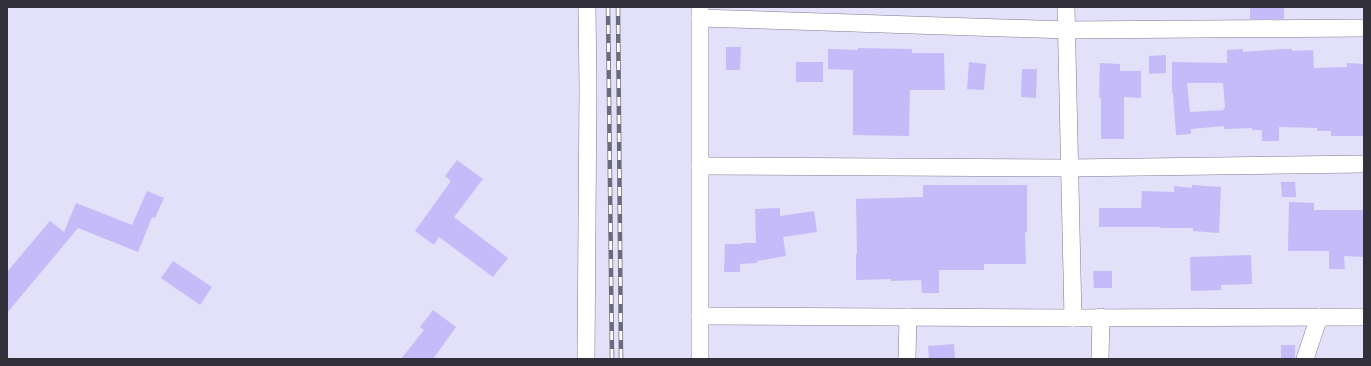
<svg xmlns="http://www.w3.org/2000/svg" width="1371" height="366" font-family="Raleway,sans-serif">
	<style>
		.building { fill: #c4bbf8; fill-rule: evenodd }
		.lines { fill: none; stroke-linecap: round; stroke-linejoin: round }
		.minor-casing { stroke: #7e7b92; stroke-width: 18 }
		.minor { stroke: #fff; stroke-width: 17 }
		.rail-casing { stroke: #6b6a79; stroke-width: 4.5 }
		.rail { stroke: #fff; stroke-width: 3; stroke-dasharray: 9; stroke-linecap: butt }
	</style>
	<rect width="100%" height="100%" fill="#e3e0f9"/>
	<g class="building">
		<rect x="1250" y="7" width="34" height="12"/>
		<path d="M 726,47 L 741,47 L 740,70 L 726,70 Z"/>
		<path d="M 858,48 L 912,49 L 912,53 L 944,53 L 945,90 L 910,90 L 909,136 L 853,135 L 853,70 L 828,69 L 828,49 L 858,50 Z"/>
		<path d="M 1243,49 L 1243,52 L 1283,49 L 1292,49 L 1292,51 L 1313,50 L 1314,68 L 1347,67 L 1347,63 L 1363,64 L 1364,65 L 1364,136 L 1331,136 L 1331,131 L 1317,131 L 1317,128 L 1279,127 L 1279,141 L 1262,141 L 1262,130 L 1252,130 L 1252,128 L 1224,129 L 1224,126 L 1191,129 L 1191,134 L 1176,135 L 1173,93 L 1172,93 L 1172,62 L 1227,63 L 1227,50 ZM 1187,83 L 1223,83 L 1225,108 L 1223,108 L 1224,110 L 1190,112 Z"/>
		<path d="M 1166,55 L 1166,73 L 1149,74 L 1149,56 Z"/>
		<rect x="796" y="62" width="27" height="20"/>
		<path d="M 969,62 L 986,64 L 984,90 L 967,89 Z"/>
		<path d="M 1100,63 L 1120,64 L 1120,71 L 1141,71 L 1141,98 L 1124,97 L 1124,139 L 1101,139 L 1101,98 L 1099,98 Z"/>
		<path d="M 1022,69 L 1037,69 L 1036,98 L 1021,97 Z"/>
		<path d="M 457,160 L 483,179 L 454,217 L 508,258 L 493,277 L 439,237 L 434,245 L 415,231 L 451,181 L 445,176 Z"/>
		<path d="M 1281,182 L 1295,182 L 1296,197 L 1282,197 Z"/>
		<path d="M 923,185 L 1027,185 L 1027,232 L 1025,232 L 1026,264 L 984,264 L 984,270 L 939,270 L 939,293 L 922,293 L 921,280 L 891,281 L 891,279 L 856,280 L 856,254 L 857,254 L 856,199 L 923,197 Z"/>
		<path d="M 1192,185 L 1221,187 L 1219,233 L 1193,231 L 1193,228 L 1160,228 L 1161,227 L 1099,227 L 1099,208 L 1141,208 L 1142,191 L 1174,192 L 1174,186 L 1192,188 Z"/>
		<path d="M 147,191 L 164,198 L 155,218 L 152,217 L 138,252 L 78,228 L 7,313 L 7,272 L 50,221 L 64,232 L 76,203 L 132,225 Z"/>
		<path d="M 1289,202 L 1314,203 L 1314,210 L 1364,210 L 1364,257 L 1344,256 L 1345,269 L 1329,269 L 1329,251 L 1288,251 Z"/>
		<path d="M 780,208 L 780,216 L 814,211 L 817,232 L 783,237 L 786,256 L 757,261 L 757,263 L 740,264 L 740,272 L 724,272 L 725,244 L 742,244 L 742,243 L 756,243 L 755,209 Z"/>
		<path d="M 1251,255 L 1252,284 L 1221,285 L 1221,290 L 1191,291 L 1190,257 Z"/>
		<path d="M 173,261 L 212,287 L 200,305 L 161,278 Z"/>
		<path d="M 1093,271 L 1112,271 L 1112,288 L 1094,288 Z"/>
		<path d="M 433,310 L 456,327 L 433,359 L 401,359 L 424,330 L 420,327 Z"/>
		<path d="M 954,344 L 955,359 L 929,359 L 928,346 Z"/>
		<rect x="1281" y="345" width="14" height="13"/>
	</g>
	<g class="lines">
		<defs>
			<g id="minor">
				<path d="M 700,7 L 700,359"/>
				<path d="M 1066,7 L 1073,318"/>
				<path d="M 700,18 L 1067,30 L 1364,28"/>
				<path d="M 700,166 L 1069,168 L 1364,164"/>
				<path d="M 700,316 L 1073,318 L 1364,317"/>
				<path d="M 586,359 L 588,88 L 587,7"/>
				<path d="M 907,359 L 908,317"/>
				<path d="M 1100,359 L 1101,317"/>
				<path d="M 1305,359 L 1319,317"/>
			</g>
		</defs>
		<use href="#minor" class="minor-casing"/>
		<use href="#minor" class="minor"/>
		<defs>
			<g id="rail">
				<path d="M 608,7 L 612,359"/>
				<path d="M 618,7 L 621,359"/>
			</g>
		</defs>
		<use href="#rail" class="rail-casing"/>
		<use href="#rail" class="rail"/>
	</g>
	<rect width="1371" height="366" fill="none" stroke="#32313b" stroke-width="16"/>
</svg>
